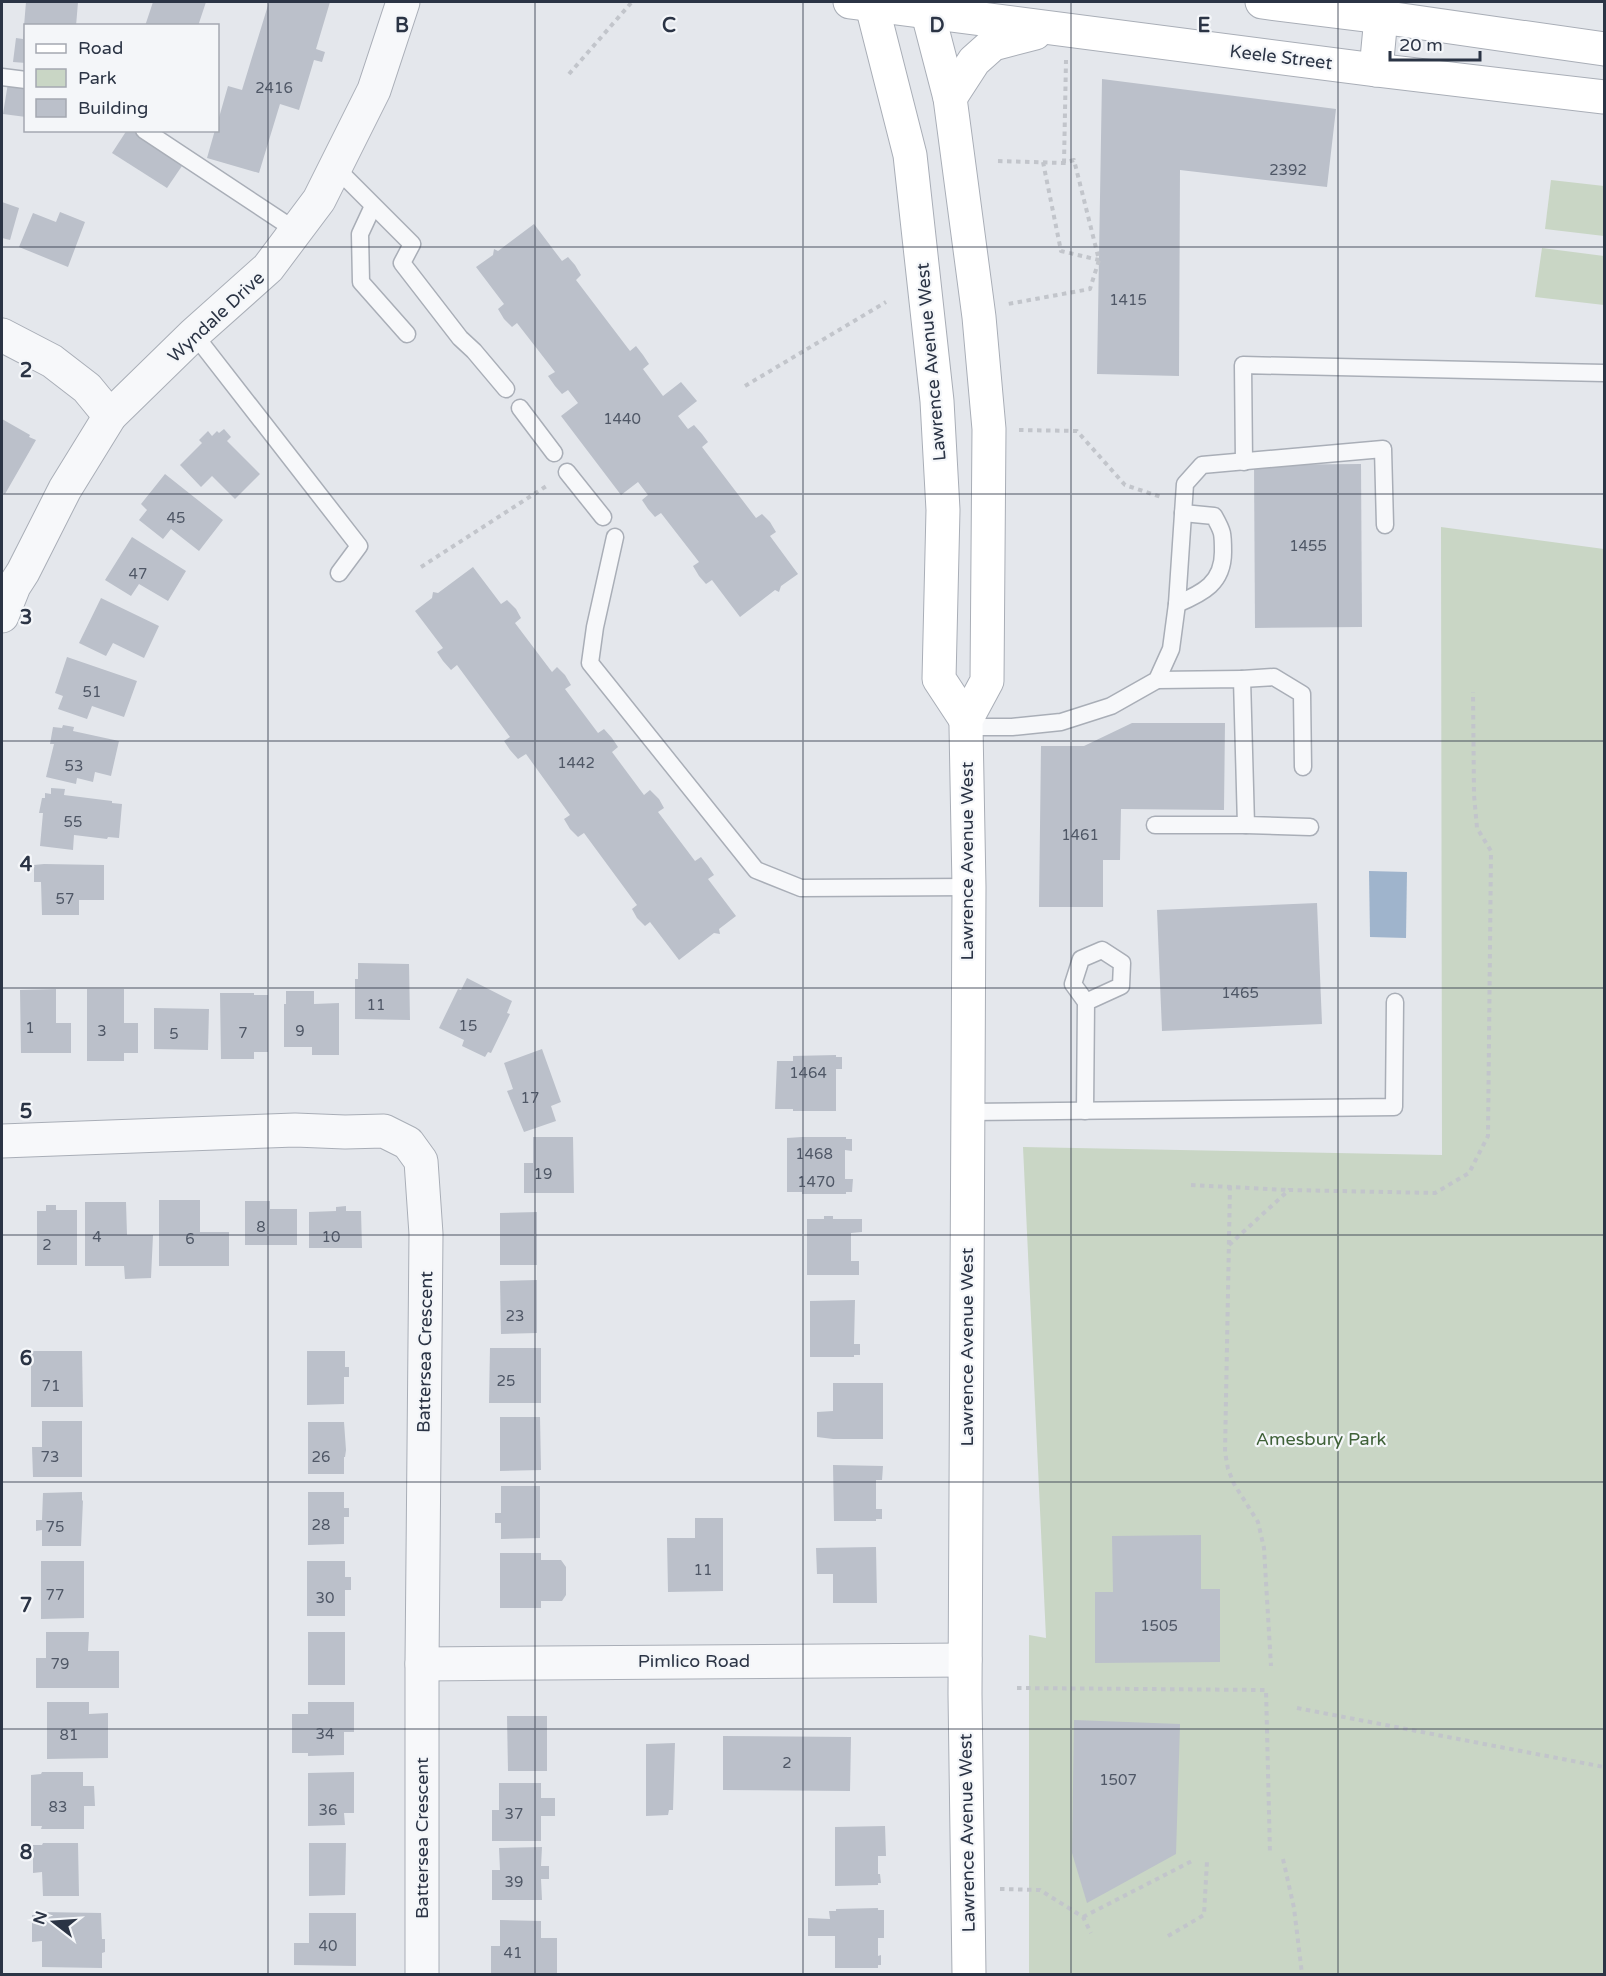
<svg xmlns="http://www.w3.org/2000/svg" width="1606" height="1976" font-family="'Varela Round',sans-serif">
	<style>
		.green { fill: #c9d6c5 }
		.water { fill: #9fb4cc }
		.building { fill: #bbc0ca }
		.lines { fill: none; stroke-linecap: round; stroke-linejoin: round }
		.lane-casing { stroke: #a9aeb7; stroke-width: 19 }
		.street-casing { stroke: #a9aeb7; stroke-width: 35 }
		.secondary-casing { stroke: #a9aeb7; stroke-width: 35 }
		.path { stroke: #c2c5cb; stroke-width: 4; stroke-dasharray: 4.5 4.5; stroke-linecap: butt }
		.lane { stroke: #f7f8fa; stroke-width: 16 }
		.street { stroke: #f7f8fa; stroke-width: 33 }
		.secondary { stroke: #fff; stroke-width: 33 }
		.grid { fill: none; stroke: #2b3445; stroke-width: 1.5; stroke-opacity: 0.55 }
		.labels { text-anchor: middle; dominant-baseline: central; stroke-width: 4.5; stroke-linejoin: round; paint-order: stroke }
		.number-label { font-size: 15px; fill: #4f5766 }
		.street-label { font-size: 18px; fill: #2b3445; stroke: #f4f6f9 }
		.park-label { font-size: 18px; fill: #3f6138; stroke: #f4f6f9 }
		.grid-label { font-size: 20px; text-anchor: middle; font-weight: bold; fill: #2b3445; stroke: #f4f6f9; stroke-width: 4.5; stroke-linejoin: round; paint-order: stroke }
	</style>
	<rect width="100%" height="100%" fill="#e4e7ec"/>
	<g class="green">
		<path d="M 1551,180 L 1604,186 L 1604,236 L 1545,229 Z"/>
		<path d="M 1542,248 L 1604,256 L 1604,305 L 1535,297 Z"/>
		<path d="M 1441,527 L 1604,549 L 1604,1974 L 1029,1974 L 1029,1635 L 1046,1638 L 1023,1147 L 1442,1155 Z"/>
	</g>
	<path class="water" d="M 1369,871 L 1407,872 L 1406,938 L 1370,937 Z"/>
	<g class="building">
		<path d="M 26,2 L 78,2 L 76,26 L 24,26 Z"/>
		<path d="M 153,2 L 206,2 L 198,26 L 145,26 Z"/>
		<path d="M 269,2 L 330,2 L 316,49 L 325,52 L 322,62 L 314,60 L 299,110 L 280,104 L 259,173 L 207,158 L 215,130 L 218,130 L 218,121 L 228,86 L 242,90 Z"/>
		<path d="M 24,26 L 26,27 L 26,63 L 13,62 L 16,38 L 23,39 Z"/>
		<path d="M 1102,79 L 1336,109 L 1327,187 L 1180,170 L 1179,376 L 1097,374 Z"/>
		<path d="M 8,83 L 26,86 L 26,117 L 3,114 Z"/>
		<path d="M 127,130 L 132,130 L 184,163 L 167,188 L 112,153 Z"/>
		<path d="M 2,202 L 19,208 L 10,240 L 2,238 Z"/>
		<path d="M 60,212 L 85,222 L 68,267 L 19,247 L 33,213 L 56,222 Z"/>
		<path d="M 534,224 L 562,261 L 568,257 L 575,265 L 581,275 L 576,280 L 630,351 L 636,346 L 643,355 L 649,364 L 643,369 L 663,396 L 681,382 L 697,401 L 678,416 L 688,429 L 694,425 L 702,434 L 708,442 L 702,447 L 756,518 L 762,514 L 770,522 L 776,532 L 770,536 L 798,574 L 781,586 L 779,592 L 775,590 L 740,617 L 712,580 L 706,584 L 699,576 L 693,566 L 699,562 L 661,513 L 655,517 L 648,509 L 642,500 L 648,495 L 638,482 L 621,495 L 561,416 L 578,403 L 568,390 L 562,394 L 555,386 L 548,376 L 555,372 L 517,323 L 512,327 L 504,319 L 498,309 L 504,304 L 476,267 L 493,255 L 494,249 L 498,251 Z"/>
		<path d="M 2,419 L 30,435 L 29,437 L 36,440 L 5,494 L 2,492 Z"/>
		<path d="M 224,429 L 231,437 L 227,441 L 260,474 L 235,499 L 212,476 L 201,487 L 180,465 L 202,443 L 199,440 L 208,431 L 212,436 L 217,431 L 219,433 Z"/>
		<path d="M 1361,464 L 1362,627 L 1255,628 L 1254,465 Z"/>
		<path d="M 165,474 L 223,520 L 199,551 L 171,529 L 163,539 L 139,520 L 147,510 L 141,504 Z"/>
		<path d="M 132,537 L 186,571 L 168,601 L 139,584 L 131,596 L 105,580 Z"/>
		<path d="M 473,567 L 501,604 L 507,600 L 516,609 L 521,618 L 515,623 L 552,672 L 557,667 L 565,675 L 571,685 L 565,689 L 598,733 L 604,729 L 612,738 L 618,747 L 612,752 L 644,795 L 650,790 L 659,799 L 664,808 L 658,812 L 695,861 L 701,857 L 708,866 L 714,875 L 708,879 L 736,916 L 719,929 L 720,934 L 714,933 L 679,960 L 650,922 L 645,926 L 637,918 L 632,909 L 637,905 L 584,833 L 578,837 L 570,829 L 564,819 L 570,815 L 526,754 L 518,759 L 510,750 L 504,741 L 510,737 L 457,665 L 451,670 L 443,661 L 437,652 L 443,648 L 415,611 L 432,598 L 433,592 L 438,593 Z"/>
		<path d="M 101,598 L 159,626 L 144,658 L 113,643 L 106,656 L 79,643 Z"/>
		<path d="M 67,657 L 137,681 L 124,717 L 92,706 L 87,719 L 58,709 L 63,696 L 55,693 Z"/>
		<path d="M 1132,723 L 1225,723 L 1224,810 L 1121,809 L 1120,860 L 1103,860 L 1103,907 L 1039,907 L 1041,746 L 1084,746 Z"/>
		<path d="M 63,725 L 74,727 L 73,731 L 119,741 L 111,776 L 95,772 L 93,782 L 77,778 L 76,784 L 46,777 L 54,744 L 50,744 L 53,727 L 62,728 Z"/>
		<path d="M 51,788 L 65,789 L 64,795 L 112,801 L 112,803 L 122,804 L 119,838 L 108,837 L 107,839 L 74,835 L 73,850 L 40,846 L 43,813 L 39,813 L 42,798 L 45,798 L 45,793 L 51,794 Z"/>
		<path d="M 44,864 L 104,865 L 104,900 L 79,900 L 79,915 L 42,915 L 41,882 L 34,882 L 34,865 Z"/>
		<path d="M 1317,903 L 1322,1024 L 1162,1031 L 1157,910 Z"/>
		<path d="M 358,963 L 409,964 L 410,1020 L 355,1019 L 355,979 L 358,979 Z"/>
		<path d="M 467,978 L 512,1001 L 507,1013 L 510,1014 L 491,1053 L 488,1052 L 485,1057 L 462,1046 L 464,1040 L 439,1028 L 458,989 L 461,990 Z"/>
		<path d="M 56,989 L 56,1023 L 71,1023 L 71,1053 L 21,1053 L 20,990 Z"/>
		<path d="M 87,989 L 124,989 L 124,1023 L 138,1023 L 138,1053 L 124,1053 L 124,1061 L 87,1061 Z"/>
		<path d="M 286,991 L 314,991 L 314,1004 L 339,1003 L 339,1055 L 312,1055 L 312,1047 L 284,1047 L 284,1004 L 286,1004 Z"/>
		<path d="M 220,993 L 254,993 L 254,995 L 268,995 L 268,1052 L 254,1052 L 254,1059 L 221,1059 Z"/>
		<path d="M 154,1008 L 209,1009 L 208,1050 L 154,1049 Z"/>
		<path d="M 542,1049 L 561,1102 L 551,1106 L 556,1121 L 524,1132 L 507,1091 L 513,1089 L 504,1063 Z"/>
		<path d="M 836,1055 L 836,1057 L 842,1057 L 842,1069 L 836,1069 L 836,1111 L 793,1111 L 793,1109 L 775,1109 L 777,1061 L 793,1061 L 793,1056 Z"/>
		<path d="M 533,1137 L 573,1137 L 574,1193 L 524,1193 L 524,1163 L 533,1163 Z"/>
		<path d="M 802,1137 L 846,1137 L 846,1139 L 852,1139 L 852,1151 L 845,1150 L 845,1179 L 853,1179 L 852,1192 L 846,1192 L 846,1194 L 802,1194 L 802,1192 L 787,1192 L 787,1138 Z"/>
		<path d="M 159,1200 L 200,1200 L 200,1232 L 229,1232 L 229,1266 L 159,1266 Z"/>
		<path d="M 245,1201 L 270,1201 L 270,1209 L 297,1209 L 297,1245 L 245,1245 Z"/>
		<path d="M 85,1202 L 126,1202 L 127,1235 L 153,1235 L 151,1278 L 125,1279 L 124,1266 L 85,1266 Z"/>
		<path d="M 46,1205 L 56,1205 L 56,1210 L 77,1210 L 77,1265 L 37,1265 L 37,1211 L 46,1211 Z"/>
		<path d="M 346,1206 L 346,1211 L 361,1211 L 362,1248 L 309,1248 L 309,1212 L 336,1211 L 336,1207 Z"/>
		<path d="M 537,1212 L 537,1265 L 500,1265 L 500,1213 Z"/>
		<path d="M 824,1216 L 833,1216 L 833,1219 L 862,1219 L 862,1232 L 851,1233 L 851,1261 L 859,1261 L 859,1275 L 807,1275 L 807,1219 L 824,1219 Z"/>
		<path d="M 537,1280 L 537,1333 L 501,1334 L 500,1281 Z"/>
		<path d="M 855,1300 L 854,1344 L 860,1344 L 860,1355 L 854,1355 L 854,1357 L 810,1357 L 810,1301 Z"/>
		<path d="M 490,1348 L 541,1348 L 541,1403 L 489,1403 Z"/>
		<path d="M 31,1351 L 82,1351 L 83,1407 L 31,1407 Z"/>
		<path d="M 307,1351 L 345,1351 L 345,1367 L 349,1367 L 349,1377 L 344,1377 L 344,1404 L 307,1405 Z"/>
		<path d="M 833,1383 L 883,1383 L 883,1439 L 833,1439 L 817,1437 L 817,1412 L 833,1411 Z"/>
		<path d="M 500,1417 L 540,1417 L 541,1470 L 500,1471 Z"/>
		<path d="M 42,1421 L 82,1421 L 82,1477 L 33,1477 L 32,1447 L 42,1447 Z"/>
		<path d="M 308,1422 L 344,1422 L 346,1450 L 345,1457 L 344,1457 L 344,1474 L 308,1474 Z"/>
		<path d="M 833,1465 L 883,1466 L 882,1480 L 876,1480 L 876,1509 L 882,1509 L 882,1519 L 876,1519 L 876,1521 L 834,1521 Z"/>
		<path d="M 501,1486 L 540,1486 L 540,1538 L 501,1539 L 501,1523 L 495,1523 L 495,1513 L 501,1513 Z"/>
		<path d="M 82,1492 L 82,1501 L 83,1500 L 81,1546 L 42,1546 L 42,1530 L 36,1531 L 36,1520 L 42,1520 L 43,1493 Z"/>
		<path d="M 308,1492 L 344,1492 L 344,1508 L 349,1508 L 349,1517 L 344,1517 L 344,1544 L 308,1545 Z"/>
		<path d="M 695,1518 L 723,1518 L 723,1591 L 668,1592 L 667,1538 L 695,1538 Z"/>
		<path d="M 1201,1535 L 1201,1589 L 1220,1589 L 1220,1662 L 1095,1663 L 1095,1592 L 1113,1592 L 1112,1536 Z"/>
		<path d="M 876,1547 L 877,1603 L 833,1603 L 833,1574 L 817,1574 L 816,1548 Z"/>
		<path d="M 500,1553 L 541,1553 L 541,1560 L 561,1560 L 566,1567 L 566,1595 L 562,1601 L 541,1601 L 541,1608 L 500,1608 Z"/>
		<path d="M 41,1561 L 84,1561 L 84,1618 L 41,1619 Z"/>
		<path d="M 307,1561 L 345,1561 L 345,1577 L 351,1577 L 351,1590 L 345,1590 L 345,1616 L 307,1616 Z"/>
		<path d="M 46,1632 L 89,1632 L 88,1651 L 119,1651 L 119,1688 L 36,1688 L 36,1658 L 46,1658 Z"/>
		<rect x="308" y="1632" width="37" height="53"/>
		<path d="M 47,1702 L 89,1702 L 89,1714 L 108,1713 L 108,1758 L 47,1759 Z"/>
		<path d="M 308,1702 L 354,1702 L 354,1732 L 344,1732 L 344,1755 L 308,1756 L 308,1753 L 292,1753 L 292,1714 L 308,1714 Z"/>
		<path d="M 507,1716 L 547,1716 L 547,1771 L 508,1771 Z"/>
		<path d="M 1074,1720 L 1180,1724 L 1176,1854 L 1087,1903 L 1072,1853 Z"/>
		<path d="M 723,1736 L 851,1737 L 850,1791 L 723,1790 Z"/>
		<path d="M 675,1743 L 673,1810 L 669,1810 L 668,1815 L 646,1816 L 646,1744 Z"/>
		<path d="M 42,1772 L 83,1772 L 83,1786 L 94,1786 L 95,1806 L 84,1806 L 84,1829 L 41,1829 L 42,1826 L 31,1826 L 31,1775 L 41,1774 Z"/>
		<path d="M 354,1772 L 354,1813 L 344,1813 L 345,1825 L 308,1826 L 308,1773 Z"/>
		<path d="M 499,1783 L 541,1783 L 541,1798 L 555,1798 L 555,1816 L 541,1816 L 541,1841 L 492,1841 L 492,1810 L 499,1810 Z"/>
		<path d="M 885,1826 L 886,1856 L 878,1856 L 878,1874 L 880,1874 L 881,1883 L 878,1883 L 878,1885 L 835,1886 L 835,1827 Z"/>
		<path d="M 43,1843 L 78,1843 L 79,1896 L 43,1896 L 42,1872 L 33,1873 L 33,1845 L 42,1845 Z"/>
		<path d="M 309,1843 L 346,1843 L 345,1895 L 309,1896 Z"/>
		<path d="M 542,1847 L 541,1866 L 549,1866 L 549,1879 L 541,1879 L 542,1900 L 492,1900 L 492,1870 L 500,1870 L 499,1848 Z"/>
		<path d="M 878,1908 L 878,1910 L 884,1910 L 884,1938 L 878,1938 L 878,1956 L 881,1955 L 881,1965 L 878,1965 L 878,1968 L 835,1968 L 835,1936 L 808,1936 L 808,1918 L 830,1919 L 829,1911 L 836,1911 L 836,1909 Z"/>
		<path d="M 41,1912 L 101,1913 L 102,1939 L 105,1939 L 105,1952 L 102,1953 L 102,1968 L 42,1967 L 42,1941 L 32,1942 L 32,1915 L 41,1915 Z"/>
		<path d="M 309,1913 L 356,1913 L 356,1966 L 294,1965 L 294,1943 L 309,1943 Z"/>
		<path d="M 500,1920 L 541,1921 L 541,1938 L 557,1938 L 557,1974 L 491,1974 L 491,1946 L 500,1946 Z"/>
	</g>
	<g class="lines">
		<defs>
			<g id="lane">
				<path d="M 2,77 L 26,80"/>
				<path d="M 144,130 L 295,230"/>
				<path d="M 335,167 L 412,244 L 402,263 L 460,338 L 474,351 L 506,389"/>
				<path d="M 373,206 L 360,234 L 361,282 L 407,334"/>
				<path d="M 194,334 L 359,546 L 339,573"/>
				<path d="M 520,408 L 554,453"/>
				<path d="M 1244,462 L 1243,365 L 1604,373"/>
				<path d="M 567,472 L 603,517"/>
				<path d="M 615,537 L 595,627 L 590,663 L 756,870 L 801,888 L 969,887"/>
				<path d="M 1177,604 C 1203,593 1223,583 1223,552 C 1223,533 1223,532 1214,516 L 1183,513"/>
				<path d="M 1242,679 L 1274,677 L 1302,694 L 1303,767"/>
				<path d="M 1157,680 L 1242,679 L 1246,825 L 1310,827"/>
				<path d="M 966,727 L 1012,727 L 1061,722 L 1111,706 L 1157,680 L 1171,649 L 1177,604 L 1185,484 L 1202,465 L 1383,449 L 1385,525"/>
				<path d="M 1155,825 L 1246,825"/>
				<path d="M 1085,1111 L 1086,1002 L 1073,984 L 1081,959 L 1102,950 L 1122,963 L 1121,986 L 1086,1002"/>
				<path d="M 968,1112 L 1394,1107 L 1395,1002"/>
			</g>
			<g id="street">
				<path d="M 2,335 L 52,361 L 87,388 L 110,416"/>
				<path d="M 2,616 L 14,586 L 23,572 L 65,489 L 110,416 L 194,334 L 268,268 L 319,200 L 374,90 L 403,2"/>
				<path d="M 2,1141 L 295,1130 L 345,1132 L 384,1131 L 408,1143 L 421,1161 L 426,1234 L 422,1664 L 422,1974"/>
				<path d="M 422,1664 L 965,1660"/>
			</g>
			<g id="secondary">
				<path d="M 850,2 L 1376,70 L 1604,97"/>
				<path d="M 871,2 L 910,155 L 937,401 L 943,510 L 939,679 L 966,720"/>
				<path d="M 925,2 L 950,98 L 979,317 L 989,429 L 987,681 L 966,720 L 966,727 L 969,887 L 965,1694 L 969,1974"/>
				<path d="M 1262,2 L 1381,17 L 1604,49"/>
				<path d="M 1376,70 L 1381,17"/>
				<path d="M 950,98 L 974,61 L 993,44 L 1035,33"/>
			</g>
		</defs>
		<use href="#lane" class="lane-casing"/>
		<use href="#street" class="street-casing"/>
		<use href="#secondary" class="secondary-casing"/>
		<g class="path">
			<path d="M 569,74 L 631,3"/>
			<path d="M 998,161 L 1064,163 L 1074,160 L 1099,260 L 1090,289 L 1008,304"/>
			<path d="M 1043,162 L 1061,251 L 1099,260"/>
			<path d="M 1064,163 L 1066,60"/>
			<path d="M 745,386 L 886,302"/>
			<path d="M 1019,430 L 1077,431 L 1125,485 L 1161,497"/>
			<path d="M 421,567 L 548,485"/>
			<path d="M 1191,1185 L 1288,1190"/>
			<path d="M 1230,1186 L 1225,1452 L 1228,1469 L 1234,1484 L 1258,1522 L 1264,1548 L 1271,1666"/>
			<path d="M 1229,1245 L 1289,1190 L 1435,1193 L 1469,1173 L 1488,1136 L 1491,851 L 1477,828 L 1474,795 L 1473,692"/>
			<path d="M 1017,1688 L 1266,1690 L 1270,1853"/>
			<path d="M 1297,1708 L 1604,1767"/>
			<path d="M 1283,1859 L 1294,1908 L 1302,1974"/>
			<path d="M 1000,1889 L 1040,1890 L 1083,1917 L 1091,1933"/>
			<path d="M 1083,1917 L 1192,1861"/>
			<path d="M 1168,1936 L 1204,1915 L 1207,1861"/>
		</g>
		<use href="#lane" class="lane"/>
		<use href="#street" class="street"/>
		<use href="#secondary" class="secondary"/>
	</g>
	<path class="grid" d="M 268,2 L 268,1974M 535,2 L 535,1974M 803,2 L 803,1974M 1071,2 L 1071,1974M 1338,2 L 1338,1974M 2,247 L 1604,247M 2,494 L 1604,494M 2,741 L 1604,741M 2,988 L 1604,988M 2,1235 L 1604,1235M 2,1482 L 1604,1482M 2,1729 L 1604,1729"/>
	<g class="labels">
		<g class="number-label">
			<text x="274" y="88">2416</text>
			<text x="1288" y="170">2392</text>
			<text x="1128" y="300">1415</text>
			<text x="622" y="419">1440</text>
			<text x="176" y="518">45</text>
			<text x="1308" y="546">1455</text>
			<text x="138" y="574">47</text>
			<text x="92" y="692">51</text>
			<text x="576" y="763">1442</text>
			<text x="74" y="766">53</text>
			<text x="73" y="822">55</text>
			<text x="1080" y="835">1461</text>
			<text x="65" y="899">57</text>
			<text x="1240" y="993">1465</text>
			<text x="376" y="1005">11</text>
			<text x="468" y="1026">15</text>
			<text x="30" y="1028">1</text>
			<text x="102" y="1031">3</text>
			<text x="300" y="1031">9</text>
			<text x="243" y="1033">7</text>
			<text x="174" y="1034">5</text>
			<text x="808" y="1073">1464</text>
			<text x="530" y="1098">17</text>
			<text x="814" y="1154">1468</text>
			<text x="543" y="1174">19</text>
			<text x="816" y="1182">1470</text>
			<text x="261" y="1227">8</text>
			<text x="97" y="1237">4</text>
			<text x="331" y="1237">10</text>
			<text x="190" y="1239">6</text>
			<text x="47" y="1245">2</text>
			<text x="515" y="1316">23</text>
			<text x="506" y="1381">25</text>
			<text x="51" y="1386">71</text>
			<text x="50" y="1457">73</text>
			<text x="321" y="1457">26</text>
			<text x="321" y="1525">28</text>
			<text x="55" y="1527">75</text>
			<text x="703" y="1570">11</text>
			<text x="55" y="1595">77</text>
			<text x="325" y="1598">30</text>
			<text x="1159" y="1626">1505</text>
			<text x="60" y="1664">79</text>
			<text x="325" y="1734">34</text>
			<text x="69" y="1735">81</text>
			<text x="787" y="1763">2</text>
			<text x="1118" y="1780">1507</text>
			<text x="58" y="1807">83</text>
			<text x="328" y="1810">36</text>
			<text x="514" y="1814">37</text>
			<text x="514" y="1882">39</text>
			<text x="328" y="1946">40</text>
			<text x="513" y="1953">41</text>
		</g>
		<g class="street-label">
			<text transform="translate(1281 57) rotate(7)">Keele Street</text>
			<text transform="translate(216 317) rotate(-43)">Wyndale Drive</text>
			<text transform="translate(931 362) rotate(-95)">Lawrence Avenue West</text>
			<text transform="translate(967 861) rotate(-90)">Lawrence Avenue West</text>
			<text transform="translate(967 1347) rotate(-90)">Lawrence Avenue West</text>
			<text transform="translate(425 1352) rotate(-89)">Battersea Crescent</text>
			<text x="694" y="1661">Pimlico Road</text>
			<text transform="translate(967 1833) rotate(-91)">Lawrence Avenue West</text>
			<text transform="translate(422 1838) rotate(-90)">Battersea Crescent</text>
		</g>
		<g class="park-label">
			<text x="1321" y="1439">Amesbury Park</text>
		</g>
	</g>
	<g class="grid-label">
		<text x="402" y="32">B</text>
		<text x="669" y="32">C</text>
		<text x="937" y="32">D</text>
		<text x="1204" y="32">E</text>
		<text x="26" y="377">2</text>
		<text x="26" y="624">3</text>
		<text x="26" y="871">4</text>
		<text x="26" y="1118">5</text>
		<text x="26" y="1365">6</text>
		<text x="26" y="1612">7</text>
		<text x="26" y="1859">8</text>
	</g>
	<rect width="1606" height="1976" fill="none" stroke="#2b3445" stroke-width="6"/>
	<rect x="24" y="24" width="195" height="108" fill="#f4f6f9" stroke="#a4a8b1" stroke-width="1.5"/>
	<rect x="36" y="44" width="30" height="9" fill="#ffffff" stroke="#a4a8b1" stroke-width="1.5"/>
	<text x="78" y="54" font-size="18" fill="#2b3445">Road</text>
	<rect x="36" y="69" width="30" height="18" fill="#c9d6c5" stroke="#a4a8b1" stroke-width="1.5"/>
	<text x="78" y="84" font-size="18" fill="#2b3445">Park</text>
	<rect x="36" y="99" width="30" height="18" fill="#bbc0ca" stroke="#a4a8b1" stroke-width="1.5"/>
	<text x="78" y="114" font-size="18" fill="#2b3445">Building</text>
	<g transform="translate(54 1922) rotate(287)" stroke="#f4f6f9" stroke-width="4.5" paint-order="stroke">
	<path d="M0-4.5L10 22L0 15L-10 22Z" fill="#2b3445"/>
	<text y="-9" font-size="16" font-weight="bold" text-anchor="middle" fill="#2b3445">N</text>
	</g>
	<path d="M1390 51v9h90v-9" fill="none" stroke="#2b3445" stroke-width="3"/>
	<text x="1399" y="51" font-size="18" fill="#2b3445" stroke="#f4f6f9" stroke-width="4.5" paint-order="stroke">20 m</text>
</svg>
